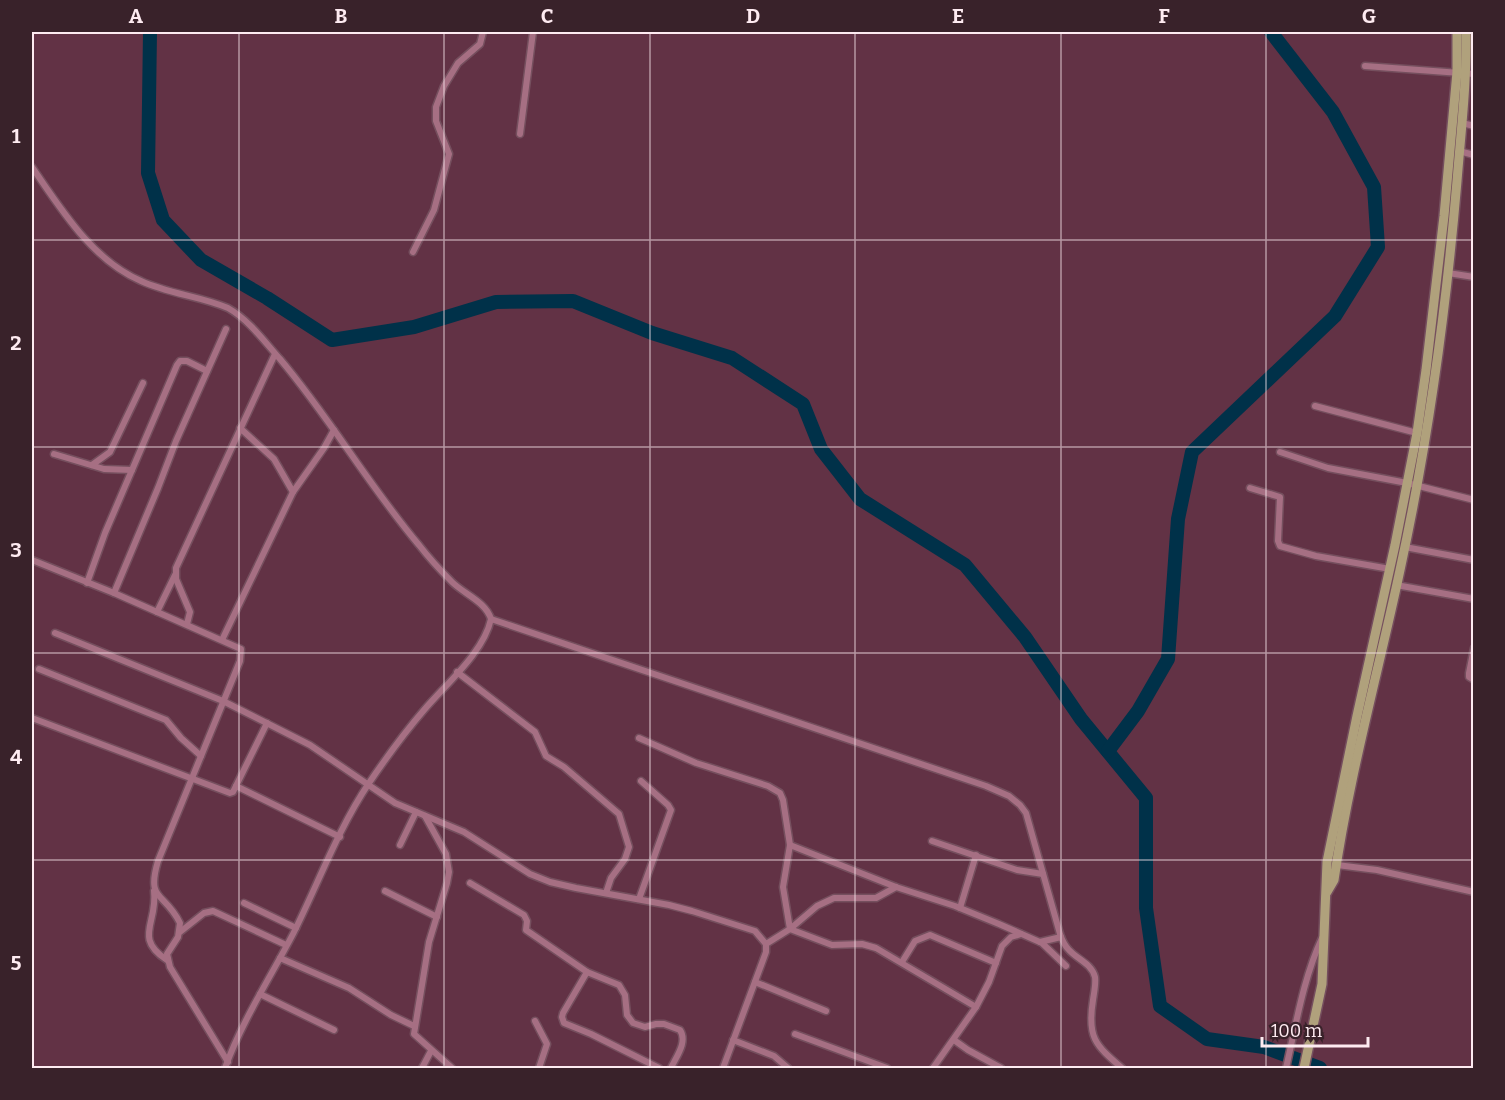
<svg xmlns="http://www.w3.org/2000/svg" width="1505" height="1100" font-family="Bitter,serif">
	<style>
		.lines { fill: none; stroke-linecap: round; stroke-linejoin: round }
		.river { stroke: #003149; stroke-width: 14 }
		.street-casing { stroke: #754f5e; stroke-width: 9 }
		.primary-casing { stroke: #754f5e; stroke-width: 12 }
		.street { stroke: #a66f83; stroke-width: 6 }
		.primary { stroke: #b0a17c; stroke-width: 9 }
		.grid { fill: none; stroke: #feebf1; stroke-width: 1.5; stroke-opacity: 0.55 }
		.neatline { fill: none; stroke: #feebf1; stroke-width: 2 }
		.grid-label { font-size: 20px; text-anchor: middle; font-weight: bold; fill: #feebf1 }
	</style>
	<rect width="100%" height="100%" fill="#623245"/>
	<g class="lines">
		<g class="river">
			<path d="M 150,32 L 148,173 L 163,220 L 201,260 L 267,298 L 332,340 L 414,327 L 496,302 L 573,301 L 652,333 L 732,358 L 803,404 L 821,449 L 860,499 L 965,565 L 1025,637 L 1081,719 L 1146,798 L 1146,908 L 1160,1006 L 1207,1039 L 1264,1047 L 1320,1068"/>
			<path d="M 1108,751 L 1138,711 L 1168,659 L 1178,519 L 1192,452 L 1335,316 L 1378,247 L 1374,187 L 1333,112 L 1271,32"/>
		</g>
		<defs>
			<g id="street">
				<path d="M 1365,66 L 1474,74"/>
				<path d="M 1462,123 L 1474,126"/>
				<path d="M 520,134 L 533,32"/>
				<path d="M 1459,151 L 1474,155"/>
				<path d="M 32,167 C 61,209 92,260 141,281 C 169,294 200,296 228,308 C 249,320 264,341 280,359 C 330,418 369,486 419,545 C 429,558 440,570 452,582 C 464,594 486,602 491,619 C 484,652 446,684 424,710 C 405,732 386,758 369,783 C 338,829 318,884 293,934 C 270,978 242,1021 225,1068"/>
				<path d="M 413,252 L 434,210 L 449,154 L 436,121 L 436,107 L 444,86 L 458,63 L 480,44 L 483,32"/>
				<path d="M 1448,273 L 1474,277"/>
				<path d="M 1315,406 L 1417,433"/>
				<path d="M 240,428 L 274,459 L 293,492"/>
				<path d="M 1280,452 L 1328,468 L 1407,483 L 1474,500"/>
				<path d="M 54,454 L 104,469 L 132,470"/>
				<path d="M 92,465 L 110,452 L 143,383"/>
				<path d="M 1250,488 L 1280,497 L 1278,541 L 1280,546 L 1316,556 L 1390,569"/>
				<path d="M 1405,547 L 1474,560"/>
				<path d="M 32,560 L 114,593 L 241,649 L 240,661 L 158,861 C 146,902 164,891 180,923 L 178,937 L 167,954 L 170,967 L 228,1062"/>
				<path d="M 87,583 L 105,533 L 177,365 L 180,361 L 187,361 L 207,371"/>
				<path d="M 1396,585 L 1474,599"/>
				<path d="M 114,593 L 158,488 L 176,441 L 226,329"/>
				<path d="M 157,612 L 175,575"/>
				<path d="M 491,619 L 986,786 L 1009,796 L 1020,805 L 1026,813 L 1060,934 C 1062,940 1065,946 1069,950 C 1077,959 1092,964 1095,977 C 1096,984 1094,993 1093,1000 C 1087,1037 1095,1045 1122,1068"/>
				<path d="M 187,624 L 190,612 L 176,579 L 176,568 L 275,354"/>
				<path d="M 55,633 L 223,701 L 310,745 L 395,803 L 464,832 L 530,874 L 550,882 L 576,888 L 669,905 L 692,911 L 755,931 L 766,944 L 766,952 L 723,1068"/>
				<path d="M 222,640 L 293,492 L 324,448 L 334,430"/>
				<path d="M 1474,648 L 1469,673 L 1469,677 L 1474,680"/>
				<path d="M 39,669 L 166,720 L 181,738 L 201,756"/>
				<path d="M 457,672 L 535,732 L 546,756 L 564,767 L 619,814 L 629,847 L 625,859 L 611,878 L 606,893"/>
				<path d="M 32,718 L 230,793 L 233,792 L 267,723"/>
				<path d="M 639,738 L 696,763 L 768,786 L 780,793 L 783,800 L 790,845 L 783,887 L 790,929 L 832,945 L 862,944 L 876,948 L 976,1007"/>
				<path d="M 236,786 L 340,837"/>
				<path d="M 425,816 L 446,854 L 449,872 L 447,883 L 429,942 L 414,1034 L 452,1068"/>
				<path d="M 932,841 L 1017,870 L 1043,874"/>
				<path d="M 400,845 L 416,812"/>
				<path d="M 790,845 L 896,887 L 955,906 L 999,924 L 1042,943 L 1066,966"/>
				<path d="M 1337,865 L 1377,870 L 1474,892"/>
				<path d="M 470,883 L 524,915 L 527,921 L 526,930 L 587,972 L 619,985 L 625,995 L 627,1015 L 633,1023 L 645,1027 L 656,1024 L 664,1024 L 680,1030 C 688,1042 676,1057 671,1068"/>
				<path d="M 154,891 C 158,923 133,938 167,960"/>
				<path d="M 385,891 L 437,917"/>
				<path d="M 639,899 L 671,810 L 668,805 L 641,781"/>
				<path d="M 244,903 L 296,928"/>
				<path d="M 960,908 L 976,855"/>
				<path d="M 180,932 L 204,913 L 213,911 L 286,945"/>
				<path d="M 1040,942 L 1061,937"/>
				<path d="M 766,944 L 790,929 L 817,906 L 834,898 L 876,898 L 896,887"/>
				<path d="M 280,958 L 349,988 L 391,1015 L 414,1026"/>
				<path d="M 902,962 L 915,941 L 930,935 L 996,963"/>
				<path d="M 587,972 L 563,1013 L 562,1017 L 564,1023 L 591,1034 L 659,1068"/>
				<path d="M 755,982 L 826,1011"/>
				<path d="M 260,994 L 334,1030"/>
				<path d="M 535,1021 L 547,1044 L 539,1068"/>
				<path d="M 795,1034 L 887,1068"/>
				<path d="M 733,1040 L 774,1056 L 788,1068"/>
				<path d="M 954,1040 L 968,1050 L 1001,1068"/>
				<path d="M 422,1068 L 431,1051"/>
				<path d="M 933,1068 L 976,1007 L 989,982 L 1002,946 L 1011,937 L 1021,934"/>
				<path d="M 1286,1068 C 1296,1025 1303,979 1322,938"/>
			</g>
			<g id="primary">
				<path d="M 1327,892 L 1334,880 C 1349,776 1378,673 1400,570 C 1428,442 1446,311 1457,181 C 1461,131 1467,81 1466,32"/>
				<path d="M 1304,1068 L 1322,984 L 1327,862 L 1357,716 L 1395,545 L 1417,433 L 1426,370 L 1444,216 L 1457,72 L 1457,32"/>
			</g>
		</defs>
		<use href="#street" class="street-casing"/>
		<use href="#primary" class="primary-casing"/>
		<use href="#street" class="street"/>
		<use href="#primary" class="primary"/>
	</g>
	<path class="grid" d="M 239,32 L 239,1068M 444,32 L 444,1068M 650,32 L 650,1068M 855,32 L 855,1068M 1061,32 L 1061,1068M 1266,32 L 1266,1068M 32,240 L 1474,240M 32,447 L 1474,447M 32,653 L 1474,653M 32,860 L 1474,860"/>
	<rect width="1505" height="1100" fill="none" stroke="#39222a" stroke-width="66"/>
	<path d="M1262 1037v9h106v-9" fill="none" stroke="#feebf1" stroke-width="3"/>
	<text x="1271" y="1037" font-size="18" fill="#feebf1" stroke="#39222a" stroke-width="4.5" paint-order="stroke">100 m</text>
	<rect x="33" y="33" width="1439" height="1034" class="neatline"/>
	<g class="grid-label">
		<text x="136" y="23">A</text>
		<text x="341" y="23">B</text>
		<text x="547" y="23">C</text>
		<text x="753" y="23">D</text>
		<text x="958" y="23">E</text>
		<text x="1164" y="23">F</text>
		<text x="1369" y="23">G</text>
		<text x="16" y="143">1</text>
		<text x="16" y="350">2</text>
		<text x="16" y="557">3</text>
		<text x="16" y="764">4</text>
		<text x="16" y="970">5</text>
	</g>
</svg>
